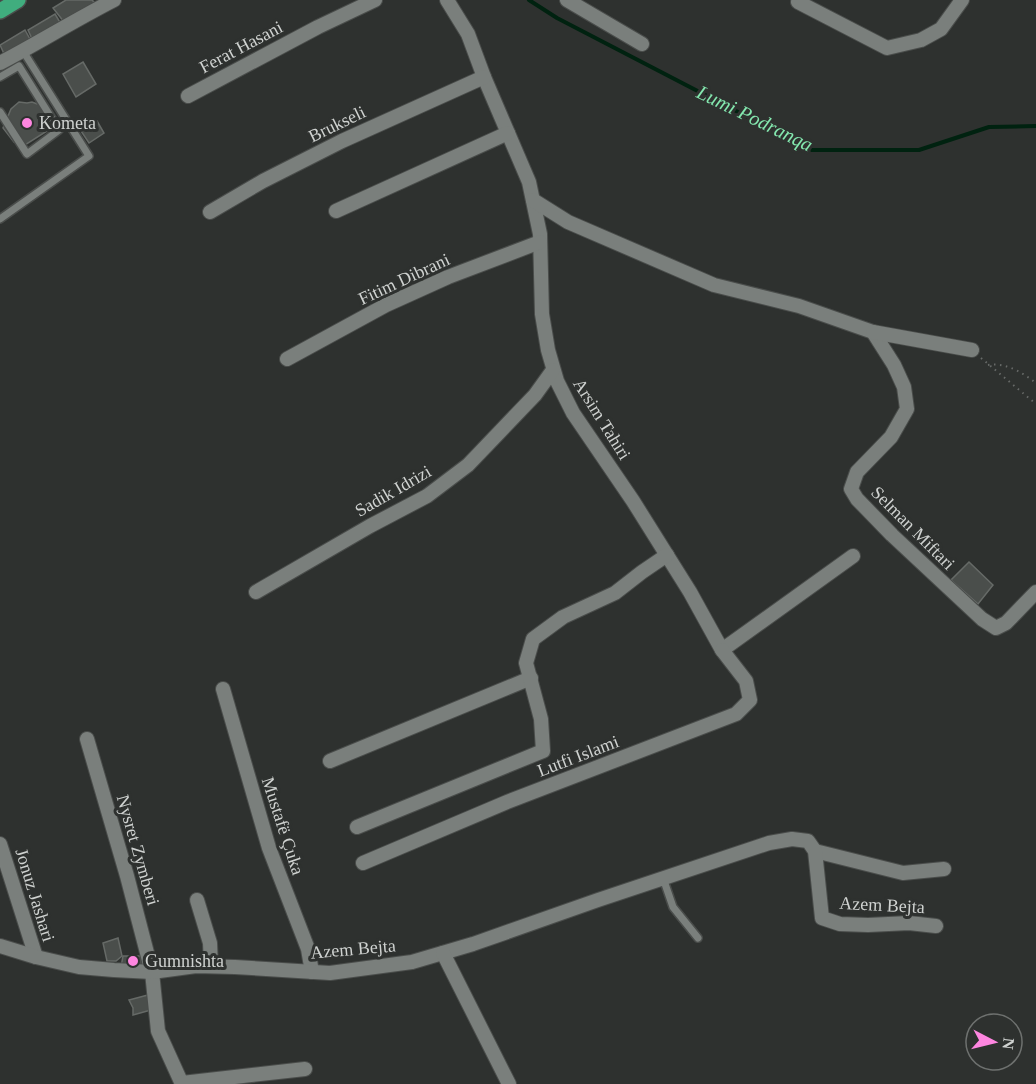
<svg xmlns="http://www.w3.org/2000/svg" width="1036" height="1084" font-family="'Times New Roman',serif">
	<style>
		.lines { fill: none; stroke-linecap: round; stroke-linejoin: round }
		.stream { stroke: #002210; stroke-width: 4 }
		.building { fill: #4a4e4b; stroke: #666a67; stroke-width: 1.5 }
		.service-casing { stroke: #4a4d4b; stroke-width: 10 }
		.minor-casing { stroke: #4a4d4b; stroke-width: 16 }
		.primary-casing { stroke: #4a4d4b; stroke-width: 18 }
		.path { stroke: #676a68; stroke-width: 2; stroke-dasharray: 1.5 4.5; stroke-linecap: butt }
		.service { stroke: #7a7f7c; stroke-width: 7 }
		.minor { stroke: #7a7f7c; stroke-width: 14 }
		.primary { stroke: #40ad7e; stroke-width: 15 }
		.poi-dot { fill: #fe86e0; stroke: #2e312f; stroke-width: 2 }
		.labels { text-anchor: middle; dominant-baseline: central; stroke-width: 6; stroke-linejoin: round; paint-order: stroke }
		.street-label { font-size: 18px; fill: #cfd2d0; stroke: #2e312f }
		.poi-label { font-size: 18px; fill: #cfd2d0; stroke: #2e312f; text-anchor: start }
		.water-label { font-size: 20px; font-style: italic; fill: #84e8af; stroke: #2e312f }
	</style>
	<rect width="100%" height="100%" fill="#2e312f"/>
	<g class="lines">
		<path class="stream" d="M 529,0 L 557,18 L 811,150 L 919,150 L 989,127 L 1036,126"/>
	</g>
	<g class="building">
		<path d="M 66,0 L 92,0 L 95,3 L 64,22 L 53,8 Z"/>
		<path d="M 55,14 L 61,24 L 33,41 L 28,30 Z"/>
		<path d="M 25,30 L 31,41 L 5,56 L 0,45 Z"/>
		<path d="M 83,62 L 96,84 L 76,97 L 63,74 Z"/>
		<path d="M 19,102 L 27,103 L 32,102 L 40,105 L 48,115 L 48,126 L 47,131 L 25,145 L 14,142 L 3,128 L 11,109 Z"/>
		<path d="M 97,121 L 104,133 L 89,143 L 81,131 Z"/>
		<path d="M 969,562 L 993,585 L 978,604 L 951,580 Z"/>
		<path d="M 118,938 L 122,956 L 116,961 L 107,961 L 103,943 Z"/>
		<path d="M 123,956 L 145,956 L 145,967 L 121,967 Z"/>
		<path d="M 148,995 L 151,1010 L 133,1015 L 133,1008 L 129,1000 Z"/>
	</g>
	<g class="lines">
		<defs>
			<g id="service">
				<path d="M 0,77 L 19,66 L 59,130 L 27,154 L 0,112"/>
				<path d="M 0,219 L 89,156 L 23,51"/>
				<path d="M 663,878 L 673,907 L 698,938"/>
			</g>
			<g id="minor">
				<path d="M 447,0 L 468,34 L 484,77 L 529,182 L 540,234 L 542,314 L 548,350 L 557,381 L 573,413 L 633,501 L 690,592 L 722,650 L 853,556"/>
				<path d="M 567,0 L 642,44"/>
				<path d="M 798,2 L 887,48 L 921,40 L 941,29 L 962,0"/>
				<path d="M 0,63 C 38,43 75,20 114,0"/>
				<path d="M 188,96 L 318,27 L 375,0"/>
				<path d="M 533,200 L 568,222 L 714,285 L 799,306 L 873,332 L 894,365 L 904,387 L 907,409 L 891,437 L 857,472 L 851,489 L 857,499 L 892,535 L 982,619 L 996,628 L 1006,623 L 1036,592"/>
				<path d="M 336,211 L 508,133"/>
				<path d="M 210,212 L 263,181 L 342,141 L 484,77"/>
				<path d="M 873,332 L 972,350"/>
				<path d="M 287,359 L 386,305 L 448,277 L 540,242"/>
				<path d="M 256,592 L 370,526 L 427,496 L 468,465 L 535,395 L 553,370"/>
				<path d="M 223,689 L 269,848 L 308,949 L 312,972"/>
				<path d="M 87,739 L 127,876 L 152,972 L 158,1031 L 182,1084"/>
				<path d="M 330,761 L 531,678"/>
				<path d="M 357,827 L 543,751 L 541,719 L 526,663 L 533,639 L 563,617 L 615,593 L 642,572 L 667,555"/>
				<path d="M 0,844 L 36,957"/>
				<path d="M 815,851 L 903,873 L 944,869"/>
				<path d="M 363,863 L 507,802 L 736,714 L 750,700 L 746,681 L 722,650"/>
				<path d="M 197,900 L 210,943 L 211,966"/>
				<path d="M 0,946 L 36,957 L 79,967 L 114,970 L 152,972 L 196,966 L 235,967 L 330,973 L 412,962 L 473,944 L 598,900 L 769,843 L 792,839 L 808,841 L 815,851 L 822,918 L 840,924 L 868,925 L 909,923 L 936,926"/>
				<path d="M 443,953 L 509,1084"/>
				<path d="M 182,1083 L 305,1069"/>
			</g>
			<path id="primary" d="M 0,11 L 18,0"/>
		</defs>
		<use href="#service" class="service-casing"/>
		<use href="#minor" class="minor-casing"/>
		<use href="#primary" class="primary-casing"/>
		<g class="path">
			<path d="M 981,358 L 1036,404"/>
			<path d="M 988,365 C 1006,362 1023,373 1036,383"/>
		</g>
		<use href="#service" class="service"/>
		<use href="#minor" class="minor"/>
		<use href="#primary" class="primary"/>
	</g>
	<g class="poi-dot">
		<circle cx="27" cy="123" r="6"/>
		<circle cx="133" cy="961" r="6"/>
	</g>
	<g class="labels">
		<g class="street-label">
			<text transform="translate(241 47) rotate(-28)">Ferat Hasani</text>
			<text transform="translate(337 124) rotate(-26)">Brukseli</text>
			<text transform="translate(404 279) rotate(-25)">Fitim Dibrani</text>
			<text transform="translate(602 419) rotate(58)">Arsim Tahiri</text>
			<text transform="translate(393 491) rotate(-30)">Sadik Idrizi</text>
			<text transform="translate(913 528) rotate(45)">Selman Miftari</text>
			<text transform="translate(578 756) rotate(-21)">Lutfi Islami</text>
			<text transform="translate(283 826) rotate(72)">Mustafë Çuka</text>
			<text transform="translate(138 850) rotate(74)">Nysret Zymberi</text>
			<text transform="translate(35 895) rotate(73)">Jonuz Jashari</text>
			<text transform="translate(882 905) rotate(3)">Azem Bejta</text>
			<text transform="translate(353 949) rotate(-5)">Azem Bejta</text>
		</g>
		<g class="poi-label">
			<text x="39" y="123">Kometa</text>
			<text x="145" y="961">Gumnishta</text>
		</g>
		<g class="water-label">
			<text transform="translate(755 118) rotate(26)">Lumi Podranqa</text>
		</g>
	</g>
	<g transform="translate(994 1042) rotate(97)"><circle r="28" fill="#2e312f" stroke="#6e716f" stroke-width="1.5"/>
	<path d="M0-4.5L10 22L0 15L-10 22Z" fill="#fe86e0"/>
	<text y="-9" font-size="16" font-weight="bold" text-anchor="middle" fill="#cfd2d0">N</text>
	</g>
</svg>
